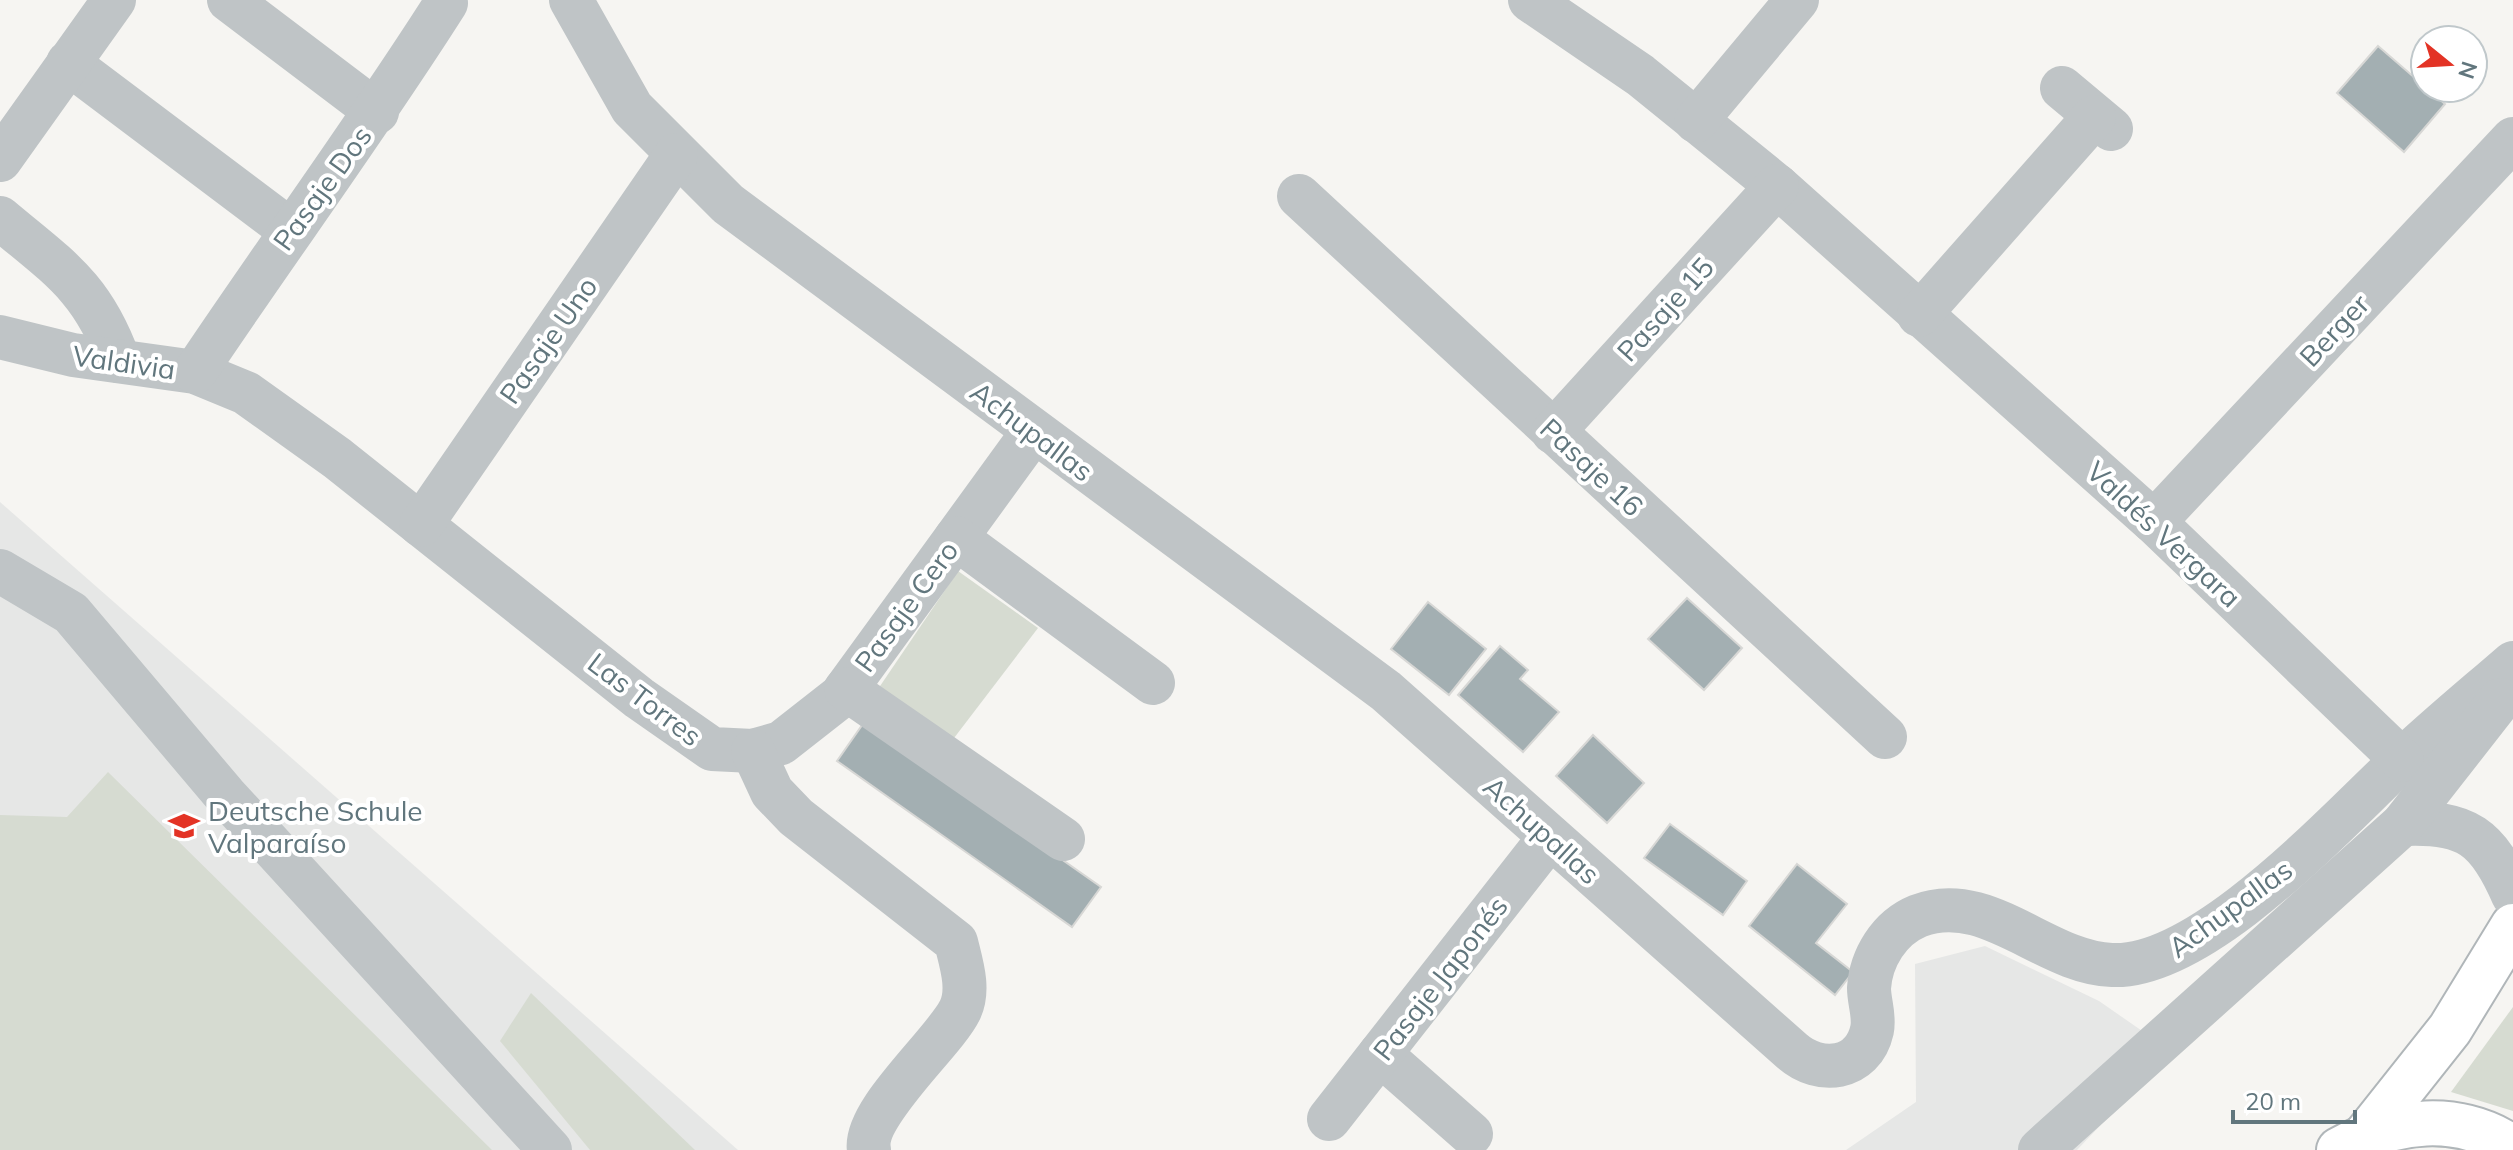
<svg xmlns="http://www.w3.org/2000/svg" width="2513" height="1150" font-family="Mulish,sans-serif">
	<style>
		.built { fill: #e6e7e6 }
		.green { fill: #d6dbd1 }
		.building { fill: #a3afb2; stroke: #d7d7d5; stroke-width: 2 }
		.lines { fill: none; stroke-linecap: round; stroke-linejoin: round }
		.major-casing { stroke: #b0b6b9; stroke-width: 48 }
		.minor { stroke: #bfc4c6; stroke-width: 44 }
		.major { stroke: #fff; stroke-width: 44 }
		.labels { text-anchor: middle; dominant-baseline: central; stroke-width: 8; stroke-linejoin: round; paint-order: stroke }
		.street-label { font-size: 28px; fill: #61767d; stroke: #fff }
		.poi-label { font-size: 28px; fill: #61767d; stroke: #fff; text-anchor: start }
	</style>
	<rect width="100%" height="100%" fill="#f6f5f2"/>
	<g class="built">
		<path d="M 0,502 L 738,1150 L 0,1150 Z"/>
		<path d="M 1985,946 L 2099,1001 L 2171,1051 L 2077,1150 L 1846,1150 L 1916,1102 L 1915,964 Z"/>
	</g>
	<g class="green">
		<path d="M 958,571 L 1038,628 L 951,742 L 876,692 Z"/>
		<path d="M 108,772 L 492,1150 L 0,1150 L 0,815 L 67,817 Z"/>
		<path d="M 531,993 L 695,1150 L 590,1150 L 500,1041 Z"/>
		<path d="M 2513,1007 L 2513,1111 L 2451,1092 Z"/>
	</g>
	<g class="building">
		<path d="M 2378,46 L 2445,104 L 2404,152 L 2337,93 Z"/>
		<path d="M 1687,598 L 1742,648 L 1704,690 L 1648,639 Z"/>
		<path d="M 1428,602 L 1486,649 L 1449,695 L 1391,649 Z"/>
		<path d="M 1500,646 L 1528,670 L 1520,679 L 1559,712 L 1523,752 L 1458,695 Z"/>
		<path d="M 865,721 L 1101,887 L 1072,927 L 837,761 Z"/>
		<path d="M 1593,735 L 1644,783 L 1607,823 L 1556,776 Z"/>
		<path d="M 1670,824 L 1747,881 L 1723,915 L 1644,858 Z"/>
		<path d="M 1797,864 L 1847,904 L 1816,943 L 1853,972 L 1835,995 L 1749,926 Z"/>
	</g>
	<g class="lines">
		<defs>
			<g id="major">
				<path d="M 2366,1135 L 2450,1029 L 2513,926"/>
				<path d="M 2339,1150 C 2394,1119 2458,1111 2513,1148"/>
			</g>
		</defs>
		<use href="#major" class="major-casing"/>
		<g class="minor">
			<path d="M 229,0 L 377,112"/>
			<path d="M 571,0 L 632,108 L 728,204 L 1386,691 L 1792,1051 C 1819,1075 1863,1071 1872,1030 C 1875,1016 1869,1002 1869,988 C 1871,958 1889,928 1918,916 C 1986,889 2045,963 2112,965 C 2202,969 2335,823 2399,763 C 2436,728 2475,696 2513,663"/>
			<path d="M 1530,0 L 1640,75 L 1777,186 L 2154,522 L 2402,760"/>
			<path d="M 68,63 L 290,230"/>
			<path d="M 2062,88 L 2111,129"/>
			<path d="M 1696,121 L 1797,0"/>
			<path d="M 0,160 L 114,0"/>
			<path d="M 1299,196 L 1885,737"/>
			<path d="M 0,218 C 58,267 92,286 119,361"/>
			<path d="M 1919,315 L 2094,117"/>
			<path d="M 0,337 L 73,355 L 195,372 L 246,393 L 337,458 L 639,698 L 712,749 L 753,751 L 781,743 L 841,696 L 1033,432"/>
			<path d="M 195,372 C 278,248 366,129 446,3"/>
			<path d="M 1553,432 L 1777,186"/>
			<path d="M 2154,522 L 2513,139"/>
			<path d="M 421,525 L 676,155"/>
			<path d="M 956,538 L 1153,683"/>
			<path d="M 0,571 L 71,613 L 225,795 L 550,1150"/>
			<path d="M 846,689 L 1063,839"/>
			<path d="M 753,751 L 772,792 L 796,817 L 956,942 C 961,963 970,989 960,1010 C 944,1043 862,1113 869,1150"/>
			<path d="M 2403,824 C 2467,821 2488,837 2513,895"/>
			<path d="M 1380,1054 L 1471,1134"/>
			<path d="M 1329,1119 L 1550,837"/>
			<path d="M 2040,1150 L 2403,824 L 2500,700"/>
		</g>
		<use href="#major" class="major"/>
	</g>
	<defs>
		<symbol id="school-bare" viewBox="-9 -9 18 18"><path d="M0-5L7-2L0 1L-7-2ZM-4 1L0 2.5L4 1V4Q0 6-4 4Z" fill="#e33325" stroke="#fff" stroke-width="2.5" paint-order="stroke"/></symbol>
	</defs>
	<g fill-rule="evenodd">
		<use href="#school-bare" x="162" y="804" width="44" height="44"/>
	</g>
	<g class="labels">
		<g class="street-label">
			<text transform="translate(322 188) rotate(-54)">Pasaje Dos</text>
			<text transform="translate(1665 309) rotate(-48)">Pasaje 15</text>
			<text transform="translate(2334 330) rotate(-47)">Berger</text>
			<text transform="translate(548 340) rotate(-55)">Pasaje Uno</text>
			<text transform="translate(124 362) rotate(8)">Valdivia</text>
			<text transform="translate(1032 431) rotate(37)">Achupallas</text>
			<text transform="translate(1592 467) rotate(43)">Pasaje 16</text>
			<text transform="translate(2164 534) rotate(43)">Valdés Vergara</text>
			<text transform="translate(906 606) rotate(-54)">Pasaje Cero</text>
			<text transform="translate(645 699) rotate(37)">Las Torres</text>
			<text transform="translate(1542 830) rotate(42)">Achupallas</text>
			<text transform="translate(2230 908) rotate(-36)">Achupallas</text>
			<text transform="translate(1440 978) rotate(-52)">Pasaje Japonés</text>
		</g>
		<g class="poi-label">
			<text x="208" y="810">Deutsche Schule<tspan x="208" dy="32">Valparaíso</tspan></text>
		</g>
	</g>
	<g transform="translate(2449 64) rotate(108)"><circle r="38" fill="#ffffff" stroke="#c0c8cb" stroke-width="2"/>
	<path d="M0-6L14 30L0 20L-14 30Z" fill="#e33325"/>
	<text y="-12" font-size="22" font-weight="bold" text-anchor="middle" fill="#61767d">N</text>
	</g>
	<path d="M2233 1110v12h122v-12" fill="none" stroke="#61767d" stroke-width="4"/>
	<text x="2245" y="1110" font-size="24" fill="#61767d" stroke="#ffffff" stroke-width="6" paint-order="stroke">20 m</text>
</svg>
